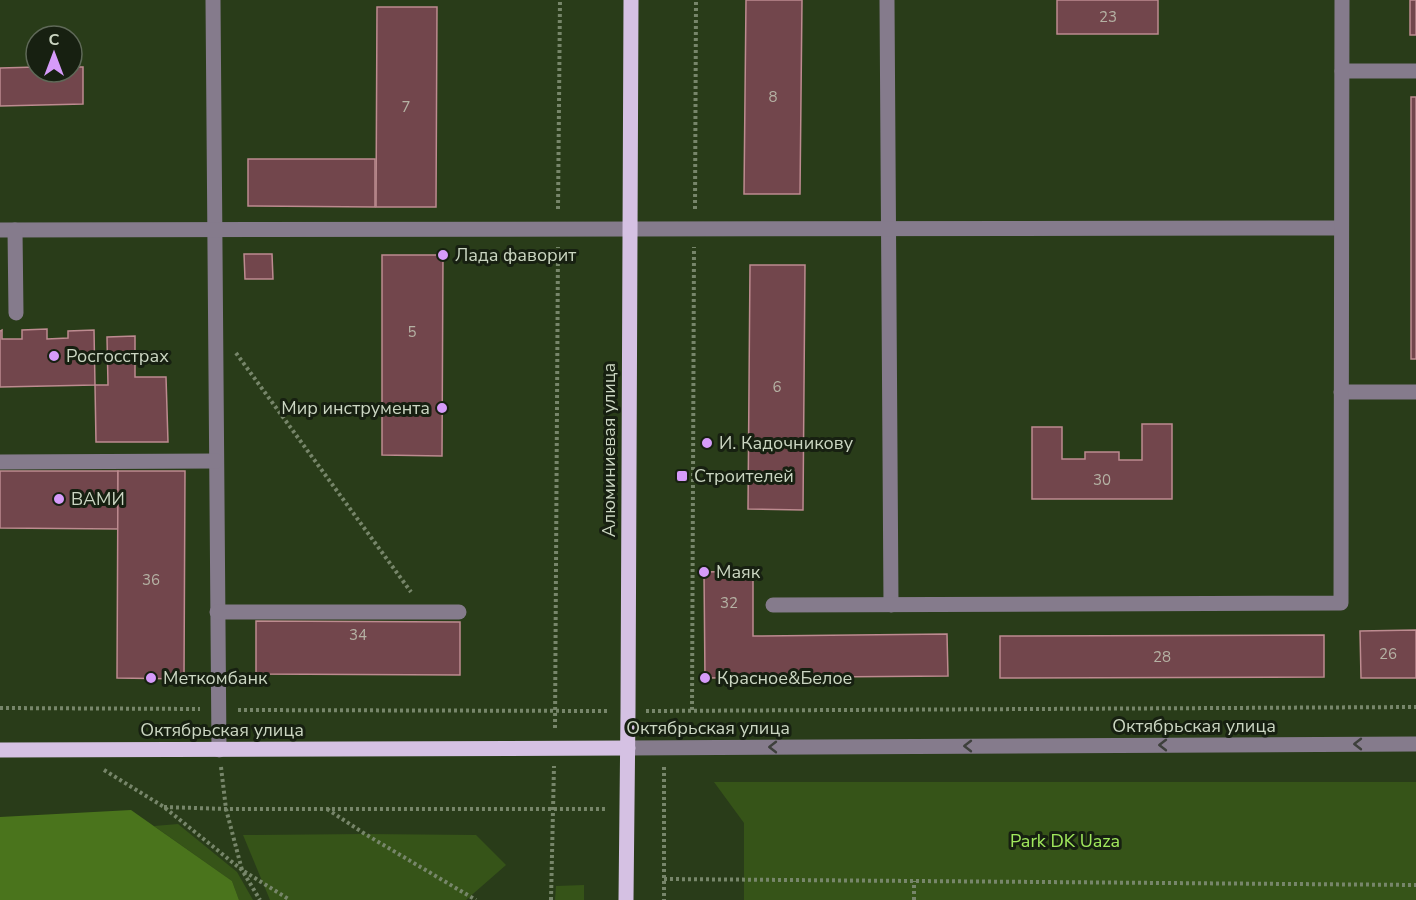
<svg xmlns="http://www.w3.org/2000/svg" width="1416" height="900" font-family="'Nunito Sans',sans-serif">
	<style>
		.green { fill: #365418 }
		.forest { fill: #4a741c }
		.building { fill: #72464c; stroke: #bd8b90; stroke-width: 1.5 }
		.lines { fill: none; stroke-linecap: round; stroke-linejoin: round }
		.path { stroke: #77866a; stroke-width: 4; stroke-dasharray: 3 3; stroke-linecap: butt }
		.minor { stroke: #857b8c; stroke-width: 15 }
		.major { stroke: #d5c1e3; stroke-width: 15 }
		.oneway { stroke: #3e403c }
		.poi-dot { fill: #d69bfa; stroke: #172011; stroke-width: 2 }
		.labels { text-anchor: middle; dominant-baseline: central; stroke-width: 6; stroke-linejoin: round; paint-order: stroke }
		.number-label { font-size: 15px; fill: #b5b2a4 }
		.poi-label { font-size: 18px; fill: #cbd6c2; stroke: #172011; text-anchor: start }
		.street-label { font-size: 18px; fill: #cbd6c2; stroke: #172011 }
		.park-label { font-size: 18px; fill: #a1e95d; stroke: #172011 }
	</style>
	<rect width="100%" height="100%" fill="#293c19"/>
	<g class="green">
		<path d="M 714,782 L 1416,782 L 1416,900 L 744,900 L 744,823 Z"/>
		<path d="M 178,824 L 237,872 L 253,900 L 239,900 L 232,881 L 154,826 Z"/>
		<path d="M 365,834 L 476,835 L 506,865 L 466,900 L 270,900 L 243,835 Z"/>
		<path d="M 584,885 L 584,900 L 555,900 L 556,886 Z"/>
	</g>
	<path class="forest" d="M 131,810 L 232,881 L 239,900 L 0,900 L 0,817 Z"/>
	<g class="building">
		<path d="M 746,0 L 802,0 L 800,194 L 744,194 Z"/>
		<rect x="1057" y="0" width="101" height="34"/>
		<rect x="1410" y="0" width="6" height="35"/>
		<path d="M 377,7 L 437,7 L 436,207 L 376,207 Z"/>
		<path d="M 36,67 L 36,72 L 72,72 L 72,67 L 83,67 L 83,104 L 0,106 L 0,68 Z"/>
		<rect x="1411" y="97" width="5" height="262"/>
		<path d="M 248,159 L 375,159 L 375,207 L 248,206 Z"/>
		<path d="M 244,254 L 272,254 L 273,279 L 245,279 Z"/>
		<path d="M 382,255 L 443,255 L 442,456 L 382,455 Z"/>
		<path d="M 750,265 L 805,265 L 803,510 L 748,509 Z"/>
		<path d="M 47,329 L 47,339 L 68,338 L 68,331 L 94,330 L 95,385 L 0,387 L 0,331 L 2,330 L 2,339 L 22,339 L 22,330 Z"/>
		<path d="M 135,336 L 135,377 L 166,377 L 168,442 L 96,442 L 95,385 L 108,385 L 107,337 Z"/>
		<path d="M 1142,424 L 1172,424 L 1172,499 L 1032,499 L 1032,427 L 1062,427 L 1062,459 L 1085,459 L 1085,452 L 1119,452 L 1119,460 L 1142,460 Z"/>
		<path d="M 0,471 L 118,471 L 118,529 L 0,528 Z"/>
		<path d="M 118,471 L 185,471 L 184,679 L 117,678 Z"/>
		<path d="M 753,571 L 753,636 L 947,634 L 948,676 L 705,678 L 704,572 Z"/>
		<path d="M 256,621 L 460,622 L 460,675 L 256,674 Z"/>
		<path d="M 1416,630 L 1416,678 L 1361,678 L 1360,631 Z"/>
		<path d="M 1324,635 L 1324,677 L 1000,678 L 1000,636 Z"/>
	</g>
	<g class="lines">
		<g class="path">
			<path d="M 558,209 L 560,0"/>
			<path d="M 695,209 L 696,0"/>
			<path d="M 236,353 L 411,592"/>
			<path d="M 0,708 L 200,709"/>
			<path d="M 238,710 L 608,711"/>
			<path d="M 692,710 L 694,247"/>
			<path d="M 646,711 L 1416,707"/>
			<path d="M 555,728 L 558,247"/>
			<path d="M 221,767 L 226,809 L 242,870 L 290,900"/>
			<path d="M 664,767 L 664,900"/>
			<path d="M 104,770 L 164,807 L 242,870 L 260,900"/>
			<path d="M 164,807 L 226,809 L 607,809"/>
			<path d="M 327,809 L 365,834 L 476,900"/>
			<path d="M 664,879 L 1416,885"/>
			<path d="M 551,900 L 554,766"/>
			<path d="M 914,900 L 914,881"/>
		</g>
		<g class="minor">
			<path d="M 213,0 L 219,750"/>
			<path d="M 887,0 L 891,605"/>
			<path d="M 1342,71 L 1416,71"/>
			<path d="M 0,230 L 1341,228"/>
			<path d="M 15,230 L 16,313"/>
			<path d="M 1341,392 L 1416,392"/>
			<path d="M 0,462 L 216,461"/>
			<path d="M 773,605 L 1341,603 L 1342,0"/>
			<path d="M 217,612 L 459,612"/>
			<path d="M 628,748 L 1416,744"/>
		</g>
		<g class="major">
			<path d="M 0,750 L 628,748"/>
			<path d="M 626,900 L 628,711 L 631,0"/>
		</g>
	</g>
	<defs><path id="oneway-chevron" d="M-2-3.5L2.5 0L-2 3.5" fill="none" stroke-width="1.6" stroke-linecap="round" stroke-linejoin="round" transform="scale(1.5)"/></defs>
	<g class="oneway">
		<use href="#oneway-chevron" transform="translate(1358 744) rotate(180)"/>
		<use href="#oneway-chevron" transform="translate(1163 745) rotate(180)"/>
		<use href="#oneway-chevron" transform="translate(968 746) rotate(180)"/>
		<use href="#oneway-chevron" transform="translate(773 747) rotate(180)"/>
	</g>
	<g class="poi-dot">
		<circle cx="443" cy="255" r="6"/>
		<circle cx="54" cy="356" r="6"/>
		<circle cx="442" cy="408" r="6"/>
		<circle cx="707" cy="443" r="6"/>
		<rect x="676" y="470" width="12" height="12" rx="3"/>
		<circle cx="59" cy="499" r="6"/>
		<circle cx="704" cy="572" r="6"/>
		<circle cx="151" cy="678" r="6"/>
		<circle cx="705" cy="678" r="6"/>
	</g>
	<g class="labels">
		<g class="number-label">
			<text x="1108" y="17">23</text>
			<text x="773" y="97">8</text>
			<text x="406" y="107">7</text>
			<text x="412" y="332">5</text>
			<text x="777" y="387">6</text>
			<text x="1102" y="480">30</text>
			<text x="151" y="580">36</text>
			<text x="729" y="603">32</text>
			<text x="358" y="635">34</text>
			<text x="1388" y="654">26</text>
			<text x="1162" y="657">28</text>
		</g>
		<g class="poi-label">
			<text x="455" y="255">Лада фаворит</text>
			<text x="66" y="356">Росгосстрах</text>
			<text x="430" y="408" text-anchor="end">Мир инструмента</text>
			<text x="719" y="443">И. Кадочникову</text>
			<text x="694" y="476">Строителей</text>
			<text x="71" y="499">ВАМИ</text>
			<text x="716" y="572">Маяк</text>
			<text x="163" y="678">Меткомбанк</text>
			<text x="717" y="678">Красное&amp;Белое</text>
		</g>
		<g class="street-label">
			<text transform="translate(609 450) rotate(-90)">Алюминиевая улица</text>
			<text x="1194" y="726">Октябрьская улица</text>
			<text x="708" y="728">Октябрьская улица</text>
			<text x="222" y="730">Октябрьская улица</text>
		</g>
		<g class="park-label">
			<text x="1065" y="841">Park DK Uaza</text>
		</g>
	</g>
	<g transform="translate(54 54)"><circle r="28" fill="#172011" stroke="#5f6958" stroke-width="1.5"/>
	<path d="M0-4.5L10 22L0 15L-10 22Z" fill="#d69bfa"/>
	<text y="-9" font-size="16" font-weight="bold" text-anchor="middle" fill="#cbd6c2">С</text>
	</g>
</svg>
